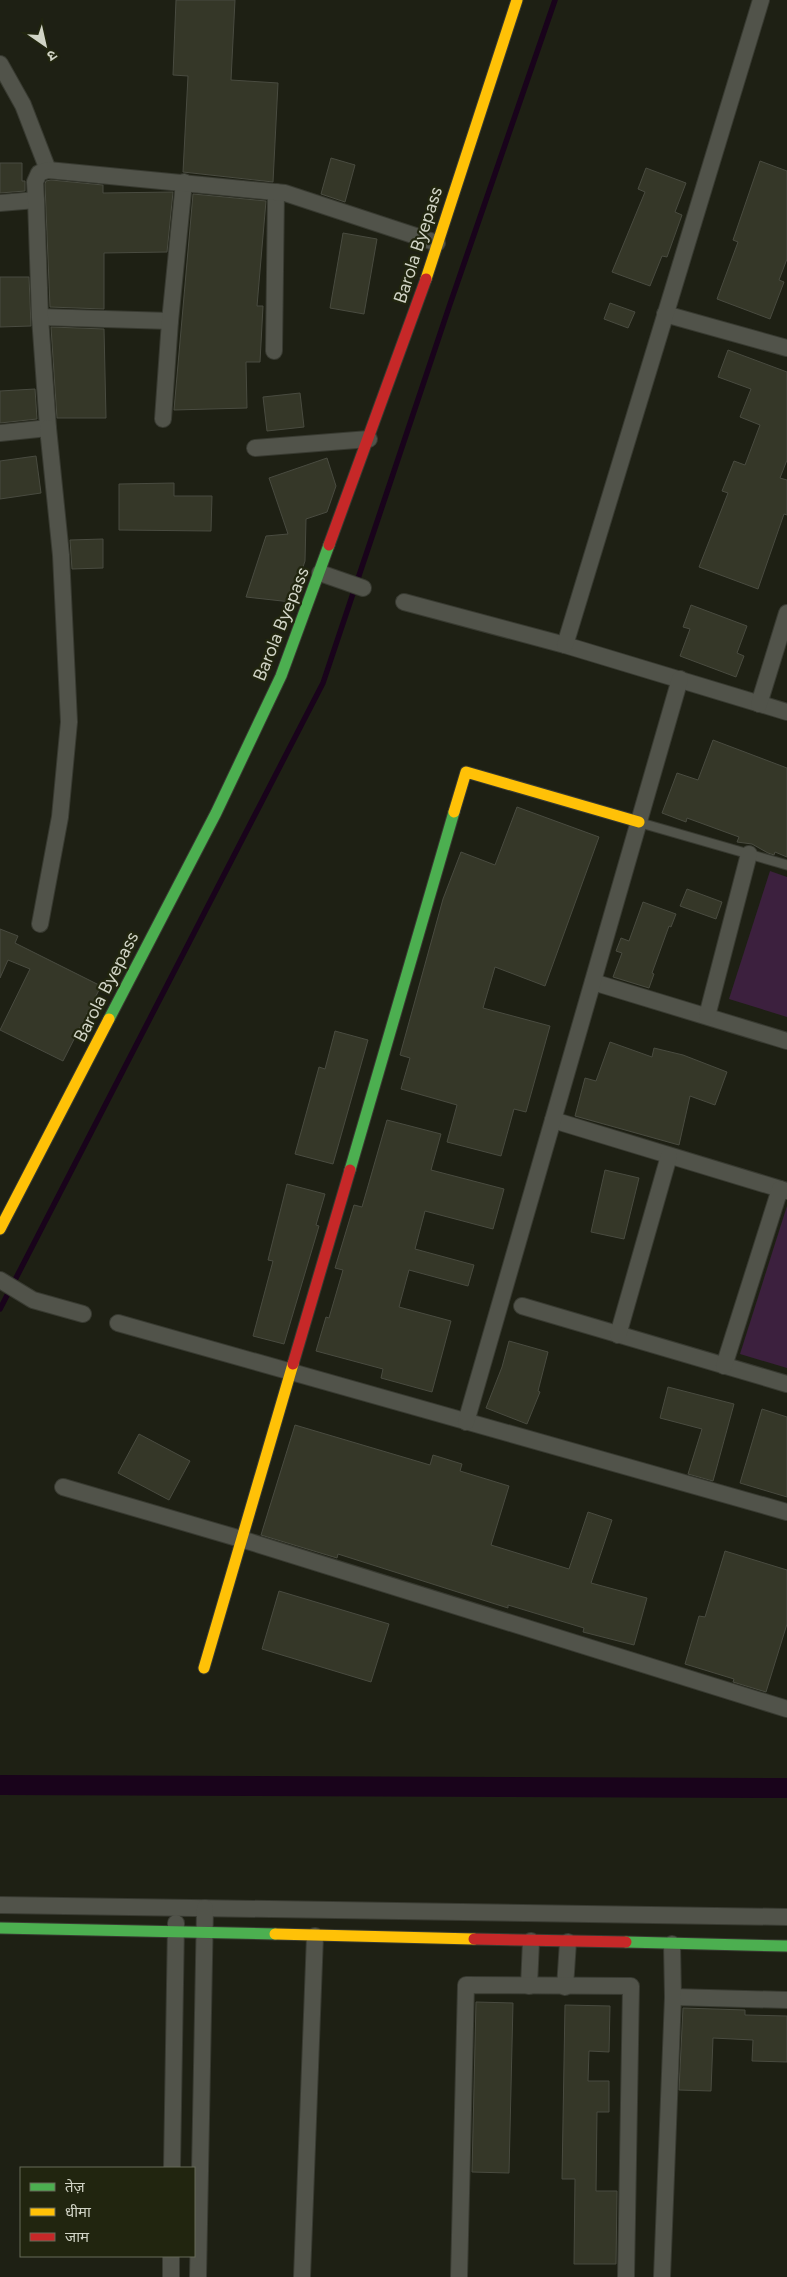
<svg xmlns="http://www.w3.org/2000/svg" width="787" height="2277" font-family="Figtree,'Noto Sans Devanagari',sans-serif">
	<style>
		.green { fill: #3c203e }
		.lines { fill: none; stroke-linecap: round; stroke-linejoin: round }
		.stream { stroke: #19031b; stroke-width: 5.5 }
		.canal { stroke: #19031b; stroke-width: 20 }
		.building { fill: #353728; stroke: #494b40 }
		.lane-casing { stroke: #383a31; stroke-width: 11 }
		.street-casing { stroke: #383a31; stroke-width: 18 }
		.fast-casing { stroke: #383a31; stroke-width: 13 }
		.slow-casing { stroke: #383a31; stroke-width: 13 }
		.jam-casing { stroke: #383a31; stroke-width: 13 }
		.lane { stroke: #51534a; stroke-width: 9 }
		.street { stroke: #51534a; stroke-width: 16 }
		.fast { stroke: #4caf50; stroke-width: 11 }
		.slow { stroke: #ffc107; stroke-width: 11 }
		.jam { stroke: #c62828; stroke-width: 11 }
		.labels { text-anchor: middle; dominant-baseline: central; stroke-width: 4.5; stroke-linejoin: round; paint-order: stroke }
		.street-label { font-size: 18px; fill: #d1d4c6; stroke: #21250f }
	</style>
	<rect width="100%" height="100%" fill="#1e2014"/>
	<g class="green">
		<path d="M 770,871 L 787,877 L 787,1017 L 729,999 Z"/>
		<path d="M 787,1206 L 787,1368 L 740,1354 Z"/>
	</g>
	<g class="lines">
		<path class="stream" d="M 0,1309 L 323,683 L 449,307 L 555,0"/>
		<path class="canal" d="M 0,1785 L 787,1788"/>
	</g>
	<g class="building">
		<path d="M 176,0 L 235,0 L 231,80 L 278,83 L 273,182 L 183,172 L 188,76 L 173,75 Z"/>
		<path d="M 331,158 L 355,165 L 345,202 L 321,194 Z"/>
		<path d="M 760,161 L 787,171 L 787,259 L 779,280 L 784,282 L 770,319 L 717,299 L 738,242 L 733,240 Z"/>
		<path d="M 0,163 L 22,163 L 22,181 L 25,181 L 25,191 L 0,193 Z"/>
		<path d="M 646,168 L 686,183 L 675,212 L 682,215 L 667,257 L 662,256 L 650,286 L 612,272 L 645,192 L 638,189 Z"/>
		<path d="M 51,180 L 103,185 L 103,193 L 173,192 L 167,252 L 104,253 L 104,309 L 50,307 L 45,184 L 46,181 Z"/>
		<path d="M 193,194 L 266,201 L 257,306 L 263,306 L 260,362 L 246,362 L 247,408 L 174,410 Z"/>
		<path d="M 343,233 L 377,239 L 364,314 L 330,308 Z"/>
		<path d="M 0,277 L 29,277 L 31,326 L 0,327 Z"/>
		<path d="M 610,303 L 635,312 L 628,328 L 604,319 Z"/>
		<path d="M 51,327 L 104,329 L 106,418 L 57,418 Z"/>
		<path d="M 728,350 L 787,372 L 787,460 L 780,478 L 787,480 L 787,515 L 784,514 L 758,589 L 699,567 L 728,493 L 722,491 L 734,461 L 745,465 L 760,425 L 740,417 L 751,389 L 718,377 Z"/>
		<path d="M 35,389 L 37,419 L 0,423 L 0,391 Z"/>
		<path d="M 300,393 L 304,427 L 267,431 L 263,397 Z"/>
		<path d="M 36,456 L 41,493 L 0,499 L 0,461 Z"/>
		<path d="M 327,458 L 336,486 L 327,512 L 306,519 L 305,561 L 291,602 L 246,597 L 266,536 L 288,534 L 269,478 Z"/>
		<path d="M 174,483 L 174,496 L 212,496 L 211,531 L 119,530 L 119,484 Z"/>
		<path d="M 103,539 L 103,568 L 72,569 L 70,540 Z"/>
		<path d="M 691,605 L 747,626 L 737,653 L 744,656 L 736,677 L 680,656 L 690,629 L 683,627 Z"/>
		<path d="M 713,740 L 787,768 L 787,857 L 775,852 L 774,855 L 768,853 L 752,844 L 737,842 L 739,837 L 687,818 L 686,822 L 662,813 L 677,773 L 698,780 Z"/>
		<path d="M 517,807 L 599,837 L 545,986 L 495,967 L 483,1008 L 550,1026 L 526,1112 L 514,1109 L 501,1156 L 447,1142 L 457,1105 L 401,1089 L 410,1058 L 400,1055 L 443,899 L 461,852 L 495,865 Z"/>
		<path d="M 687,889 L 722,902 L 716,919 L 680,906 Z"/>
		<path d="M 643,902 L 676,914 L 671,927 L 669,926 L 652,973 L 654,974 L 649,988 L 613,977 L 622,953 L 616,951 L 621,938 L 629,941 Z"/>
		<path d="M 0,929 L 18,936 L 15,943 L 101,986 L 63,1061 L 0,1030 L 30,969 L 8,960 L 0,978 Z"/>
		<path d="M 335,1031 L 368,1040 L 333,1164 L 295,1154 L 319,1067 L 325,1069 Z"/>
		<path d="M 610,1042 L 652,1057 L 654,1048 L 683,1055 L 727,1072 L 715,1105 L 690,1096 L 679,1145 L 575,1116 L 585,1078 L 596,1081 Z"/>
		<path d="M 387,1120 L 441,1134 L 431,1170 L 504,1189 L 493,1229 L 425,1211 L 415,1249 L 474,1265 L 468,1286 L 409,1270 L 399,1307 L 451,1321 L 432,1392 L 381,1378 L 383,1369 L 316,1351 L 326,1317 L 329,1318 L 343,1270 L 335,1268 L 354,1205 L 362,1207 Z"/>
		<path d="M 605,1170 L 639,1178 L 624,1239 L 591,1232 Z"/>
		<path d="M 287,1184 L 325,1194 L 316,1225 L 319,1226 L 284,1344 L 253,1336 L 273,1261 L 268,1260 Z"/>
		<path d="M 509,1341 L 548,1352 L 538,1391 L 540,1392 L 527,1424 L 486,1408 L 502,1367 Z"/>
		<path d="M 668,1387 L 734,1404 L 713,1481 L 688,1474 L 702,1429 L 660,1418 Z"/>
		<path d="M 762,1409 L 787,1417 L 787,1497 L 740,1483 Z"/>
		<path d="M 295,1425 L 430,1465 L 433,1455 L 462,1464 L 460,1471 L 509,1486 L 491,1545 L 569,1569 L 588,1512 L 612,1520 L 591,1583 L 647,1598 L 634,1645 L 583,1632 L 584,1628 L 508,1605 L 508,1608 L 338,1554 L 337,1558 L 261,1535 Z"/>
		<path d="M 139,1434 L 190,1461 L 169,1500 L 118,1473 Z"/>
		<path d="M 725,1551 L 787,1570 L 787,1624 L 766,1692 L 733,1682 L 734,1679 L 685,1664 L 699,1616 L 705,1617 Z"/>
		<path d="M 279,1591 L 389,1624 L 371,1682 L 262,1649 Z"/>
		<path d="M 476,2002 L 513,2003 L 509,2173 L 472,2172 Z"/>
		<path d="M 565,2005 L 610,2006 L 609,2052 L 589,2051 L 588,2081 L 609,2081 L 609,2112 L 597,2112 L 596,2191 L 617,2191 L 616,2264 L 574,2264 L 575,2179 L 562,2179 Z"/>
		<path d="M 683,2008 L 745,2010 L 745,2015 L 787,2016 L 787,2062 L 752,2061 L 753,2040 L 713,2038 L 711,2091 L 679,2090 Z"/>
	</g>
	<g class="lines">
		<defs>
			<path id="lane" d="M 641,823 L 787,865"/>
			<g id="street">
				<path d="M 0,64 L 23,105 L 48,170"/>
				<path d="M 0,203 L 36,200"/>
				<path d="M 665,314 L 787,348"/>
				<path d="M 40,317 L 170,321"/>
				<path d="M 274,351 L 276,192"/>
				<path d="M 163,419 L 170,321 L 184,182"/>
				<path d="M 0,433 L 48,428 L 40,317 L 36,200 L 35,182 L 39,173 L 48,170 L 285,193 L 437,243"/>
				<path d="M 255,448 L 369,439"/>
				<path d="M 320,573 L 363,588"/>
				<path d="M 404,602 L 565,645 L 787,712"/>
				<path d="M 565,645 L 761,0"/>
				<path d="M 759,704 L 787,613"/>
				<path d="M 40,924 L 60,817 L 69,722 L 61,555 L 48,428"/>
				<path d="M 593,982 L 787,1041"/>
				<path d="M 707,1016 L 749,854"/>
				<path d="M 553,1120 L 787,1191"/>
				<path d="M 0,1280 L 33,1300 L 83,1314"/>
				<path d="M 522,1306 L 787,1384"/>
				<path d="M 118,1323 L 787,1512"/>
				<path d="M 618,1335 L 669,1156"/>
				<path d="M 724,1366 L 780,1189"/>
				<path d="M 466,1422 L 680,679"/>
				<path d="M 63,1487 L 241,1539 L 787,1709"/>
				<path d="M 0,1905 L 787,1917"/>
				<path d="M 529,1986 L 531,1941"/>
				<path d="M 565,1987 L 568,1942"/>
				<path d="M 673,1997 L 787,2000"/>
				<path d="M 172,2168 L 176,1923"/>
				<path d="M 171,2277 L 171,2256"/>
				<path d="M 198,2277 L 205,1908"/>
				<path d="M 302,2277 L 315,1936"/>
				<path d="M 459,2277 L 466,1985 L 631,1986 L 626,2277"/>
				<path d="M 662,2277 L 673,1997 L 672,1944"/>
			</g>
			<g id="fast">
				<path d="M 109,1019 L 216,813 L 281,676 L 329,545"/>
				<path d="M 350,1170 L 454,812"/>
				<path d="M 0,1928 L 275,1934"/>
				<path d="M 626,1942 L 787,1946"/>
			</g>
			<g id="slow">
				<path d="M 426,279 L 517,0"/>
				<path d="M 454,812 L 466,772 L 639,822"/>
				<path d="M 0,1229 L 109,1019"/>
				<path d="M 204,1668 L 293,1364"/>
				<path d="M 275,1934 L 474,1939"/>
			</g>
			<g id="jam">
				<path d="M 329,545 L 426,279"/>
				<path d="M 293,1364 L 350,1170"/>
				<path d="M 474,1939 L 626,1942"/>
			</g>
		</defs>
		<use href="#lane" class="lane-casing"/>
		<use href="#street" class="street-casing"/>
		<use href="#fast" class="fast-casing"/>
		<use href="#slow" class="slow-casing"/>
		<use href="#jam" class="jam-casing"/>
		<use href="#lane" class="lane"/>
		<use href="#street" class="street"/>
		<use href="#fast" class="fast"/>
		<use href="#slow" class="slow"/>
		<use href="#jam" class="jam"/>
	</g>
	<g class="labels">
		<g class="street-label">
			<text transform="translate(418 245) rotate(-72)">Barola Byepass</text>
			<text transform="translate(281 624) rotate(-68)">Barola Byepass</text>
			<text transform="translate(106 987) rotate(-63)">Barola Byepass</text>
		</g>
	</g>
	<rect x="20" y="2167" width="175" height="90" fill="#21250f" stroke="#676b58"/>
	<rect x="30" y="2183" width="25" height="8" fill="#4caf50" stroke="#676b58"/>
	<text x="65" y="2192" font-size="15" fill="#d1d4c6">तेज़</text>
	<rect x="30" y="2208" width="25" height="8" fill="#ffc107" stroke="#676b58"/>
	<text x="65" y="2217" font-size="15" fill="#d1d4c6">धीमा</text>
	<rect x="30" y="2233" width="25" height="8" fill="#c62828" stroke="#676b58"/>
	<text x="65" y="2242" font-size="15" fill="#d1d4c6">जाम</text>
	<g transform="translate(45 45) rotate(146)" stroke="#21250f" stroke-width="4" paint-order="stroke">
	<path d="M0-4L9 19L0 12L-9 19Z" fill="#d1d4c6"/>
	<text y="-8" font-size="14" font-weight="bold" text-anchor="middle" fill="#d1d4c6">उ</text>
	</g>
</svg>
